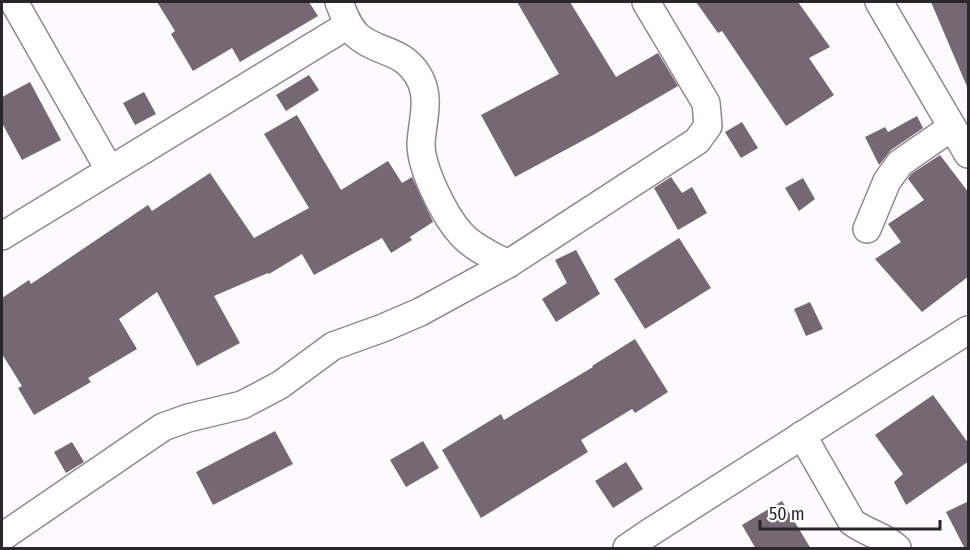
<svg xmlns="http://www.w3.org/2000/svg" width="970" height="550" font-family="'Fira Sans Condensed',sans-serif">
	<style>
		.building { fill: #756874 }
		.lines { fill: none; stroke-linecap: round; stroke-linejoin: round }
		.minor-casing { stroke: #938692; stroke-width: 30 }
		.minor { stroke: #fff; stroke-width: 27 }
	</style>
	<rect width="100%" height="100%" fill="#fdfafd"/>
	<g class="building">
		<path d="M 157,2 L 309,2 L 318,16 L 240,62 L 232,48 L 193,71 L 171,34 L 175,31 Z"/>
		<path d="M 517,2 L 570,2 L 616,77 L 658,53 L 678,86 L 595,134 L 515,177 L 481,115 L 559,74 Z"/>
		<path d="M 696,2 L 798,2 L 830,47 L 809,58 L 834,95 L 786,126 L 722,31 L 718,33 Z"/>
		<path d="M 931,2 L 969,2 L 969,89 L 968,89 Z"/>
		<path d="M 309,75 L 319,90 L 286,111 L 276,95 Z"/>
		<path d="M 30,82 L 61,140 L 22,160 L 2,123 L 2,97 Z"/>
		<path d="M 144,92 L 156,114 L 135,125 L 123,103 Z"/>
		<path d="M 297,115 L 341,190 L 388,161 L 402,183 L 412,177 L 433,222 L 410,237 L 412,240 L 391,253 L 382,238 L 314,275 L 302,254 L 269,274 L 268,273 L 214,296 L 240,343 L 197,366 L 157,292 L 119,319 L 137,349 L 88,378 L 91,382 L 34,415 L 18,388 L 22,386 L 2,354 L 2,298 L 29,280 L 31,284 L 148,205 L 152,211 L 210,173 L 254,238 L 309,208 L 264,134 Z"/>
		<path d="M 917,116 L 923,128 L 891,150 L 879,165 L 865,137 L 885,127 L 888,132 Z"/>
		<path d="M 742,122 L 758,148 L 741,158 L 725,132 Z"/>
		<path d="M 940,155 L 969,193 L 969,276 L 922,312 L 875,259 L 901,242 L 888,224 L 924,200 L 908,179 L 911,174 Z"/>
		<path d="M 671,177 L 682,193 L 692,187 L 707,213 L 678,230 L 654,188 Z"/>
		<path d="M 803,178 L 815,199 L 799,211 L 785,188 Z"/>
		<path d="M 679,238 L 711,288 L 645,329 L 614,279 Z"/>
		<path d="M 576,250 L 600,294 L 556,322 L 542,299 L 567,283 L 555,260 Z"/>
		<path d="M 810,302 L 823,329 L 806,336 L 794,309 Z"/>
		<path d="M 635,339 L 668,392 L 635,413 L 632,409 L 581,440 L 588,452 L 481,518 L 442,450 L 501,414 L 504,420 L 593,367 L 592,366 Z"/>
		<path d="M 933,395 L 969,444 L 969,461 L 906,505 L 894,482 L 903,474 L 875,435 Z"/>
		<path d="M 275,431 L 293,464 L 213,505 L 196,472 Z"/>
		<path d="M 423,441 L 439,468 L 406,487 L 390,460 Z"/>
		<path d="M 72,442 L 84,462 L 66,473 L 54,452 Z"/>
		<path d="M 626,462 L 643,489 L 613,508 L 595,481 Z"/>
		<path d="M 782,501 L 811,549 L 756,549 L 742,525 Z"/>
		<path d="M 969,501 L 969,549 L 965,549 L 946,512 Z"/>
	</g>
	<g class="lines">
		<defs>
			<g id="minor">
				<path d="M 14,2 L 109,169"/>
				<path d="M 339,2 C 344,14 348,28 359,37 C 380,54 403,49 419,77 C 431,98 422,122 421,144 C 421,169 445,217 462,235 C 474,248 493,256 508,264"/>
				<path d="M 879,2 L 968,154"/>
				<path d="M 867,229 L 887,181 L 900,163 L 952,127"/>
				<path d="M 2,236 L 348,25"/>
				<path d="M 802,435 L 852,522 C 866,533 885,536 897,548"/>
				<path d="M 2,537 L 163,427 L 188,418 L 242,405 L 280,385 L 333,346 L 383,328 L 420,312 L 508,264 L 697,141 L 708,126 L 706,103 L 646,2"/>
				<path d="M 627,548 L 649,533 L 968,330"/>
			</g>
		</defs>
		<use href="#minor" class="minor-casing"/>
		<use href="#minor" class="minor"/>
	</g>
	<rect width="970" height="550" fill="none" stroke="#2b262b" stroke-width="6"/>
	<path d="M760 520v9h180v-9" fill="none" stroke="#2b262b" stroke-width="3"/>
	<text x="769" y="520" font-size="18" fill="#2b262b" stroke="#ffffff" stroke-width="4.5" paint-order="stroke">50 m</text>
</svg>
